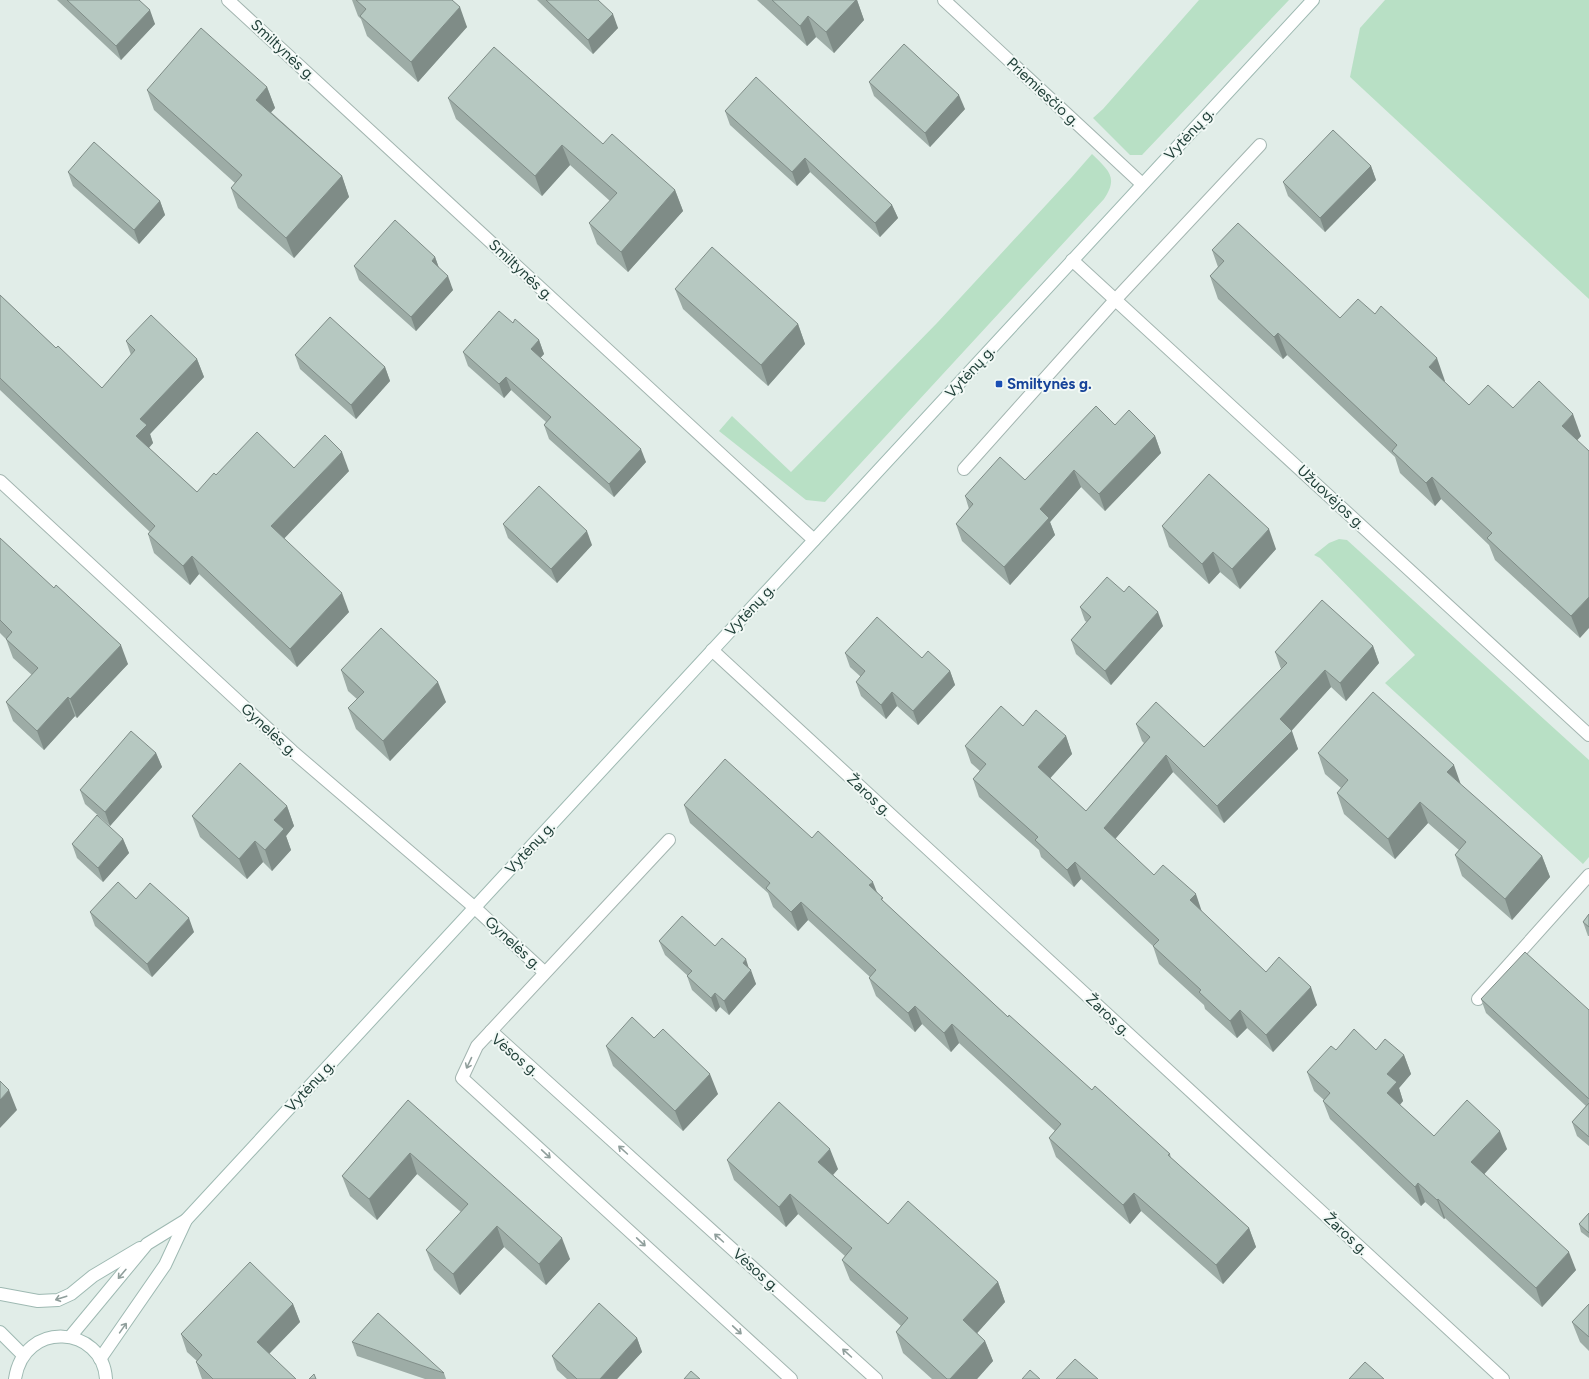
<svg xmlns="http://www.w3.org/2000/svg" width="1589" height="1379" font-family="Figtree,sans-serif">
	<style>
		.green { fill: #b8e0c5 }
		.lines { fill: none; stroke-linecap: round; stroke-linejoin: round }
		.service-casing { stroke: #a3b5b0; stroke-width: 14 }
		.minor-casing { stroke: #a3b5b0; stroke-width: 14 }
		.secondary-casing { stroke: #9eb9b2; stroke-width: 14 }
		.service { stroke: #fff; stroke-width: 12 }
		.minor { stroke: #fff; stroke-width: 12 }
		.secondary { stroke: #fff; stroke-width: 12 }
		.wall { fill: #9daca6 }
		.shaded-wall { fill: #7f8c87 }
		.building { fill: #b6c8c1; stroke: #7f8c87 }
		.oneway { stroke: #909f9c }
		.transit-dot { fill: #1a4fb4; stroke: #f2f9f6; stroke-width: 1.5 }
		.labels { text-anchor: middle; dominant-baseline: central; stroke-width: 4; stroke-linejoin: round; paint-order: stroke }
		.street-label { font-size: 15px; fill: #203f38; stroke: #f2f9f6 }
		.transit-label { font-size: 15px; font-weight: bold; fill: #164399; stroke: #f2f9f6; text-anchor: start }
	</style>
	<rect width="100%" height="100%" fill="#e1ede8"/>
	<g class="green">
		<path d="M 1199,0 L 1289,0 L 1142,155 L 1130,155 L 1093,118 L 1103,109 Z"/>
		<path d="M 1385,0 L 1589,0 L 1589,299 L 1350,77 L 1360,28 Z"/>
		<path d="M 1092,154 C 1108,170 1119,177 1104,199 L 825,502 L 806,500 L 719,431 L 732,416 L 791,472 L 937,323 L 1071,178 Z"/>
		<path d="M 1339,539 L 1347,540 L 1589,760 L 1589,857 L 1583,864 L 1385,683 L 1415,655 L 1320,558 L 1314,555 L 1329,543 Z"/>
	</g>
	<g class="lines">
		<defs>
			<g id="service">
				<path d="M 964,469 L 1116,299 L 1260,145"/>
				<path d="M 1478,999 L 1589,875"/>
			</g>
			<g id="minor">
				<path d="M 228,0 L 814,540"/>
				<path d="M 944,0 L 1142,184"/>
				<path d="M 1072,260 L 1589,735"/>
				<path d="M 0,481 L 292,751 L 474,907 L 544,972"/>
				<path d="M 712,650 L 1503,1379"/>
				<path d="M 669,840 L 477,1046 L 462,1078 L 791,1379"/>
				<path d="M 491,1031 L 876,1379"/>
			</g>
			<g id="secondary">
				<path d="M 0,1294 L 38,1301 L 58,1300 L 71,1294 L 93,1276 L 140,1248"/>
				<path d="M 0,1332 L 23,1355"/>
				<path d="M 70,1337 L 147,1244 L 186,1220"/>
				<path d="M 100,1359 L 165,1265 L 186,1220 L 1313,0"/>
				<path d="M 15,1379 C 24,1319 103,1326 106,1379"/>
			</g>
		</defs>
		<use href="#service" class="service-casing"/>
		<use href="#minor" class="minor-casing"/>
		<use href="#secondary" class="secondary-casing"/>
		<use href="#service" class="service"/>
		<use href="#minor" class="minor"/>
		<use href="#secondary" class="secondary"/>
	</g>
	<g class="wall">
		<path d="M 57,0 L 139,0 L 155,24 L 121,60 Z"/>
		<path d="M 352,0 L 452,0 L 467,27 L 418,82 L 367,36 L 361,19 L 358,16 Z"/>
		<path d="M 537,0 L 598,0 L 618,28 L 593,54 Z"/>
		<path d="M 757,0 L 857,0 L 864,20 L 834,53 L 816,37 L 807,46 Z"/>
		<path d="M 869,82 L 965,109 L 930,147 L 874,96 Z"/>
		<path d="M 267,87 L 275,108 L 271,112 L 342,176 L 349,197 L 294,258 L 238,208 L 231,188 L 235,183 L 154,110 L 147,90 Z"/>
		<path d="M 448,98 L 603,144 L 675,190 L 683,211 L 628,272 L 597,244 L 589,223 L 610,201 L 570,165 L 542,196 L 456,119 Z"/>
		<path d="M 725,111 L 892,205 L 898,218 L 880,237 L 810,172 L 797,186 L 730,125 Z"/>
		<path d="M 1371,166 L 1376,180 L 1325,232 L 1288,196 L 1283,182 Z"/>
		<path d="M 68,172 L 160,201 L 165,215 L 139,244 L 73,186 Z"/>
		<path d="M 1212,250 L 1340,318 L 1445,381 L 1444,382 L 1469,405 L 1513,408 L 1581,436 L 1577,440 L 1580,638 L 1495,560 L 1489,545 L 1441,499 L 1435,506 L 1400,473 L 1395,457 L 1287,355 L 1283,359 L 1218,299 L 1210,276 L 1218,267 Z"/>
		<path d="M 435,257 L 439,268 L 453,290 L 416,331 L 359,280 L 354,266 Z"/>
		<path d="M 675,289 L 798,324 L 805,344 L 768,386 L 683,309 Z"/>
		<path d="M 0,295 L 56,348 L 102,388 L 131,355 L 126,341 L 197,359 L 204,377 L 150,434 L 153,443 L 149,448 L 197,492 L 216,475 L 294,468 L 349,471 L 284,538 L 349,612 L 297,667 L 199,574 L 190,585 L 154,553 L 148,534 L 150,532 L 0,390 Z"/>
		<path d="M 513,323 L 539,340 L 544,354 L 540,358 L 646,462 L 614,497 L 549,439 L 544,425 L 546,422 L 511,390 L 504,398 L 468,366 L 463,352 Z"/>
		<path d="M 295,355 L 385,367 L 390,381 L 356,419 L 300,369 Z"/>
		<path d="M 1115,425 L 1155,436 L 1161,453 L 1105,511 L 1081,487 L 1050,522 L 1055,535 L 1010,585 L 962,541 L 956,524 L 969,509 L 965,496 L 1025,480 Z"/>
		<path d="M 503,524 L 592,545 L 557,583 L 508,538 Z"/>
		<path d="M 1162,526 L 1276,549 L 1240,589 L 1220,572 L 1209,584 L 1169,547 Z"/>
		<path d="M 0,538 L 128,664 L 77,718 L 75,716 L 44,750 L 13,721 L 6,702 L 32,675 L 13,658 L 6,639 L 0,633 Z"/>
		<path d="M 1124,592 L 1163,626 L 1111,685 L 1076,654 L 1071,640 L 1087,622 L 1085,621 L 1080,607 Z"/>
		<path d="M 1373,646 L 1379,663 L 1346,701 L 1331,687 L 1291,731 L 1298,749 L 1224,823 L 1173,772 L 1115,839 L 1154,875 L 1202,912 L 1266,972 L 1317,1005 L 1273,1052 L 1247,1028 L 1237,1038 L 1205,1009 L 1204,1005 L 1159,964 L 1153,946 L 1081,879 L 1074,887 L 1041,857 L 1039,850 L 979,797 L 973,779 L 980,771 L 971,763 L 965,746 L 1023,726 L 1066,736 L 1072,754 L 1050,778 L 1086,811 L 1144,743 L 1142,741 L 1136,724 L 1204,747 L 1281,669 L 1275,652 Z"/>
		<path d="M 845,653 L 922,658 L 950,671 L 955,685 L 918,725 L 897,706 L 886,719 L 861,696 L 856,682 L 861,677 L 850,667 Z"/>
		<path d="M 341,670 L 446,702 L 390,761 L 356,729 L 348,708 L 357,699 L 348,691 Z"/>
		<path d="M 156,753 L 162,767 L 110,826 L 85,804 L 80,790 Z"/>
		<path d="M 1318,753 L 1460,784 L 1542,856 L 1550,877 L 1512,920 L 1462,876 L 1455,855 L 1459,850 L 1428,823 L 1395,859 L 1344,814 L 1337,793 L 1341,788 L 1325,774 Z"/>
		<path d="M 684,805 L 812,838 L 877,892 L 884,902 L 1008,1017 L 1092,1090 L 1170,1154 L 1171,1158 L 1249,1228 L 1256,1247 L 1223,1284 L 1141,1211 L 1130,1224 L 1056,1157 L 1049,1138 L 1055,1131 L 959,1043 L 951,1052 L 922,1024 L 915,1032 L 876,996 L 869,978 L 870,977 L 808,920 L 798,931 L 773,907 L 768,893 L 690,823 Z"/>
		<path d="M 287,806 L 294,826 L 286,836 L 291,850 L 272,871 L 263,862 L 247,879 L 200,837 L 192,816 Z"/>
		<path d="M 123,839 L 129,853 L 103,882 L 77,858 L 72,844 Z"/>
		<path d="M 136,899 L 194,932 L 152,977 L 95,926 L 90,912 Z"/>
		<path d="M 1589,914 L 1589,936 L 1588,936 L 1583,922 Z"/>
		<path d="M 659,941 L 715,946 L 749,968 L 756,984 L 729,1015 L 720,1007 L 716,1012 L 692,990 L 687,976 L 688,976 L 665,955 Z"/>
		<path d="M 1481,999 L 1589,1010 L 1589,1146 L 1577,1136 L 1572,1122 L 1586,1106 L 1486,1013 Z"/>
		<path d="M 654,1038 L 718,1094 L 683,1131 L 613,1066 L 606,1046 Z"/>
		<path d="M 1336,1050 L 1376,1050 L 1404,1055 L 1411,1074 L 1399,1088 L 1403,1101 L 1400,1105 L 1434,1136 L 1507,1149 L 1484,1174 L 1576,1270 L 1542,1307 L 1445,1218 L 1444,1219 L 1425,1202 L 1421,1206 L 1330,1119 L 1323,1101 L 1324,1100 L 1314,1091 L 1307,1072 Z"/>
		<path d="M 408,1100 L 570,1259 L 546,1285 L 504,1247 L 460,1295 L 434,1270 L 426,1250 L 461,1212 L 417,1174 L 377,1220 L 350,1196 L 342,1176 Z"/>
		<path d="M 727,1160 L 838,1169 L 833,1175 L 888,1224 L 998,1282 L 1005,1302 L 977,1333 L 985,1341 L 993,1361 L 977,1379 L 932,1379 L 903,1353 L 896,1332 L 901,1326 L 850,1280 L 842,1260 L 845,1256 L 798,1214 L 786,1227 L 734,1180 Z"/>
		<path d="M 1589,1213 L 1589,1238 L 1581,1232 L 1579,1224 Z"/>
		<path d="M 293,1304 L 300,1322 L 269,1354 L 296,1379 L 202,1379 L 196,1362 L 197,1361 L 187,1352 L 181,1334 Z"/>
		<path d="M 1589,1304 L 1589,1351 L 1580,1342 L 1572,1322 Z"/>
		<path d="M 637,1338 L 642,1352 L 617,1379 L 567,1379 L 557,1370 L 552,1356 Z"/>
		<path d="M 352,1342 L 444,1373 L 446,1379 L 425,1379 L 357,1356 Z"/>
	</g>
	<g class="shaded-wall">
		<path d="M 856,0 L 857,0 L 864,20 L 834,53 L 826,32 Z"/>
		<path d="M 460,7 L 467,27 L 418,82 L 411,62 Z"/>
		<path d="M 150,10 L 155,24 L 121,60 L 116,46 Z"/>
		<path d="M 613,14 L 618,28 L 593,54 L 588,40 Z"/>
		<path d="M 808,16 L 816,37 L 807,46 L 800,26 Z"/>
		<path d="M 267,87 L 275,108 L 264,120 L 256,100 Z"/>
		<path d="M 959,95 L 965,109 L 930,147 L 925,133 Z"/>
		<path d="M 562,145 L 570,165 L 542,196 L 535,176 Z"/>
		<path d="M 805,158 L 810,172 L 797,186 L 792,172 Z"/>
		<path d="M 1371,166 L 1376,180 L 1325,232 L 1320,218 Z"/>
		<path d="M 342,176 L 349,197 L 294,258 L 286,238 Z"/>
		<path d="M 675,190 L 683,211 L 628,272 L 621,252 Z"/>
		<path d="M 160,201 L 165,215 L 139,244 L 134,230 Z"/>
		<path d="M 892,205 L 898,218 L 880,237 L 875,223 Z"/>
		<path d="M 435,257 L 440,271 L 432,261 Z"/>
		<path d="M 448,276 L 453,290 L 416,331 L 411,317 Z"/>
		<path d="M 798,324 L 805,344 L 768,386 L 761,365 Z"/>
		<path d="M 1278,333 L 1287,355 L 1283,359 L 1274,337 Z"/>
		<path d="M 539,340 L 544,354 L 536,363 L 531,349 Z"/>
		<path d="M 1437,358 L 1445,381 L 1437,389 L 1429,367 Z"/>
		<path d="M 197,359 L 204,377 L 150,434 L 153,443 L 142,455 L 136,436 L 140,419 Z"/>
		<path d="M 385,367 L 390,381 L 356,419 L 351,405 Z"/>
		<path d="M 506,377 L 511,390 L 504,398 L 499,384 Z"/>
		<path d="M 1573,414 L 1581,436 L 1570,448 L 1562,426 Z"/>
		<path d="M 1155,436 L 1161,453 L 1105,511 L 1099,494 Z"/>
		<path d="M 641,449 L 646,462 L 614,497 L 609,484 Z"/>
		<path d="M 342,452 L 349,471 L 278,545 L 271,526 Z"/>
		<path d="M 1074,470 L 1081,487 L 1050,522 L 1055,535 L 1010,585 L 1004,567 L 1040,509 Z"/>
		<path d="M 1432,477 L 1441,499 L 1435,506 L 1426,483 Z"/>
		<path d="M 1269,529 L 1276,549 L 1240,589 L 1232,569 Z"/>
		<path d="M 587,531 L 592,545 L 557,583 L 551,569 Z"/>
		<path d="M 1213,552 L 1220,572 L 1209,584 L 1202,564 Z"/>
		<path d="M 192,556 L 199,574 L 190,585 L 183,566 Z"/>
		<path d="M 342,593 L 349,612 L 297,667 L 290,649 Z"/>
		<path d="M 1589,597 L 1589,628 L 1580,638 L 1571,616 Z"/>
		<path d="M 1158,612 L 1163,626 L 1111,685 L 1105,671 Z"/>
		<path d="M 121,645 L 128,664 L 77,718 L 70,699 Z"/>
		<path d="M 1373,646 L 1379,663 L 1346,701 L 1340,683 Z"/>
		<path d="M 1325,670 L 1331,687 L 1286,737 L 1280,719 Z"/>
		<path d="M 950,671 L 955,685 L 918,725 L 913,711 Z"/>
		<path d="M 438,682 L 446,702 L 390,761 L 383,741 Z"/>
		<path d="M 892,692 L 897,706 L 886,719 L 881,705 Z"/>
		<path d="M 68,697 L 75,716 L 44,750 L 37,731 Z"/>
		<path d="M 1292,731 L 1298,749 L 1224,823 L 1217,806 Z"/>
		<path d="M 1066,736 L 1072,754 L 1045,784 L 1038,767 Z"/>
		<path d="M 156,753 L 162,767 L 110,826 L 105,812 Z"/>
		<path d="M 1166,755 L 1173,772 L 1110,845 L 1104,828 Z"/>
		<path d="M 1454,765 L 1461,785 L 1447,772 Z"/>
		<path d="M 1420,802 L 1428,823 L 1395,859 L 1388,839 Z"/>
		<path d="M 287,806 L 294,826 L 286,836 L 291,850 L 272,871 L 265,850 L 274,820 Z"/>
		<path d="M 123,839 L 129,853 L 103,882 L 98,868 Z"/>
		<path d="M 255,841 L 263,862 L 247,879 L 239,859 Z"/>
		<path d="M 1542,856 L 1550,877 L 1512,920 L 1505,899 Z"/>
		<path d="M 1075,862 L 1081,879 L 1074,887 L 1067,870 Z"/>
		<path d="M 873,882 L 880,900 L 869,885 Z"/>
		<path d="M 1196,894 L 1202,912 L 1190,900 Z"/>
		<path d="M 801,902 L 808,920 L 798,931 L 791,912 Z"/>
		<path d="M 189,918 L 194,932 L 152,977 L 147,964 Z"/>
		<path d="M 746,959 L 750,972 L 751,970 L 756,984 L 729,1015 L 724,1001 L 743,963 Z"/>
		<path d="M 1311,987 L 1317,1005 L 1273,1052 L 1266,1035 Z"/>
		<path d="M 715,993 L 720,1007 L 716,1012 L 711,998 Z"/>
		<path d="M 915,1006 L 922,1024 L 915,1032 L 908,1013 Z"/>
		<path d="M 1240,1010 L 1247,1028 L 1237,1038 L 1230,1021 Z"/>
		<path d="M 952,1024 L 959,1043 L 951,1052 L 944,1033 Z"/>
		<path d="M 1404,1055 L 1411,1074 L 1399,1088 L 1403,1101 L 1394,1111 L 1387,1093 L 1387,1074 Z"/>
		<path d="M 710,1074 L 718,1094 L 683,1131 L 675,1111 Z"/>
		<path d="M 9,1090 L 17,1110 L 0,1128 L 0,1100 Z"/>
		<path d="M 1500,1131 L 1507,1149 L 1478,1181 L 1471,1162 Z"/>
		<path d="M 830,1149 L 838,1169 L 826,1183 L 818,1162 Z"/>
		<path d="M 410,1153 L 417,1174 L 377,1220 L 369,1199 Z"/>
		<path d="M 1418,1183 L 1425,1202 L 1421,1206 L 1415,1187 Z"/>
		<path d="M 1134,1193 L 1141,1211 L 1130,1224 L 1123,1205 Z"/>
		<path d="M 790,1194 L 798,1214 L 786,1227 L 779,1207 Z"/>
		<path d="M 1438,1199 L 1445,1218 L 1444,1219 L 1437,1200 Z"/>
		<path d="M 497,1226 L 504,1247 L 460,1295 L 453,1274 Z"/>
		<path d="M 1249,1228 L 1256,1247 L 1223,1284 L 1216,1265 Z"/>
		<path d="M 562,1238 L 570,1259 L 546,1285 L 539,1264 Z"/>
		<path d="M 1569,1252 L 1576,1270 L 1542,1307 L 1536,1288 Z"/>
		<path d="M 998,1282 L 1005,1302 L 970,1341 L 963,1320 Z"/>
		<path d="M 293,1304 L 300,1322 L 263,1360 L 257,1342 Z"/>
		<path d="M 637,1338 L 642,1352 L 617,1379 L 600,1379 Z"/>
		<path d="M 985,1341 L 993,1361 L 977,1379 L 950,1379 Z"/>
	</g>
	<g class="building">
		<path d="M 67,0 L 139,0 L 150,10 L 116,46 Z"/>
		<path d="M 356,0 L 452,0 L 460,7 L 411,62 L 360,16 L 366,9 Z"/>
		<path d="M 546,0 L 598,0 L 613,14 L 588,40 Z"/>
		<path d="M 772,0 L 856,0 L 826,32 L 808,16 L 800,26 Z"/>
		<path d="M 201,28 L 267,87 L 256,100 L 342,176 L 286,238 L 231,188 L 242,175 L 147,90 Z"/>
		<path d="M 904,44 L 959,95 L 925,133 L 869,82 Z"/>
		<path d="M 494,47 L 603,144 L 612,134 L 675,190 L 621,252 L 589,223 L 617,193 L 562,145 L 535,176 L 448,98 Z"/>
		<path d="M 756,77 L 892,205 L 875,223 L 805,158 L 792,172 L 725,111 Z"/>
		<path d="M 1333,130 L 1371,166 L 1320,218 L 1283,182 Z"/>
		<path d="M 94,142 L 160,201 L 134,230 L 68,172 Z"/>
		<path d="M 395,220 L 435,257 L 432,261 L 448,276 L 411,317 L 354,266 Z"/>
		<path d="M 1238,223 L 1340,318 L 1358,299 L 1375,314 L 1381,306 L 1437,358 L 1429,367 L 1469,405 L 1488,385 L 1513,408 L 1539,381 L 1573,414 L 1562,426 L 1589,451 L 1589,597 L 1571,616 L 1487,538 L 1492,533 L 1432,477 L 1426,483 L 1392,451 L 1397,445 L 1278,333 L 1274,337 L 1210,276 L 1224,261 L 1212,250 Z"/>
		<path d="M 712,247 L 798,324 L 761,365 L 675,289 Z"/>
		<path d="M 0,295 L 56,348 L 58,346 L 102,388 L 135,350 L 126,341 L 151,315 L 197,359 L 140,419 L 147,425 L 136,436 L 197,492 L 214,473 L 216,475 L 257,432 L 294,468 L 325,435 L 342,452 L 271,526 L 342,593 L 290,649 L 192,556 L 183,566 L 148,534 L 155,526 L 0,378 Z"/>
		<path d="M 499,311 L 513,323 L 515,319 L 539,340 L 531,349 L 641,449 L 609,484 L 544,425 L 551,417 L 506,377 L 499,384 L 463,352 Z"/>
		<path d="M 330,317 L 385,367 L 351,405 L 295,355 Z"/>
		<path d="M 1096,406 L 1115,425 L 1129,410 L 1155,436 L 1099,494 L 1074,470 L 1040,509 L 1049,518 L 1004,567 L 956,524 L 973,504 L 965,496 L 1000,457 L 1025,480 Z"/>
		<path d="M 1209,474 L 1269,529 L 1232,569 L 1213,552 L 1202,564 L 1162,526 Z"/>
		<path d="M 539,486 L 587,531 L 551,569 L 503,524 Z"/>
		<path d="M 0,538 L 54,588 L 56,585 L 121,645 L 70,699 L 68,697 L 37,731 L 6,702 L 38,668 L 6,639 L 12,632 L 0,620 Z"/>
		<path d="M 1107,577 L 1124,592 L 1129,586 L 1158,612 L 1105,671 L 1071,640 L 1091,617 L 1080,607 Z"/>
		<path d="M 1322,600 L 1373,646 L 1340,683 L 1325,670 L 1280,719 L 1292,731 L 1217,806 L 1166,755 L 1104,828 L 1154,875 L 1163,865 L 1196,894 L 1190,900 L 1266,972 L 1279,957 L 1311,987 L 1266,1035 L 1240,1010 L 1230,1021 L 1199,992 L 1201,990 L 1153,946 L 1159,940 L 1075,862 L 1067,870 L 1035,840 L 1038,837 L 973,779 L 986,764 L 965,746 L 1001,706 L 1023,726 L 1036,710 L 1066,736 L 1038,767 L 1086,811 L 1150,737 L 1136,724 L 1156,702 L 1204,747 L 1287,663 L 1275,652 Z"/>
		<path d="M 877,617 L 922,658 L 928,651 L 950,671 L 913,711 L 892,692 L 881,705 L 856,682 L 865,671 L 845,653 Z"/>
		<path d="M 381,628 L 438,682 L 383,741 L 348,708 L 364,692 L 341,670 Z"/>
		<path d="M 1373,692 L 1454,765 L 1447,772 L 1542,856 L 1505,899 L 1455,855 L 1466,842 L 1420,802 L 1388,839 L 1337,793 L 1348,780 L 1318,753 Z"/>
		<path d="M 131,731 L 156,753 L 105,812 L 80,790 Z"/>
		<path d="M 725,759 L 812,838 L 818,831 L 873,882 L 869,885 L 883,898 L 881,899 L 1008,1017 L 1009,1015 L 1092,1090 L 1095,1086 L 1170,1154 L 1168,1155 L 1249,1228 L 1216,1265 L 1134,1193 L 1123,1205 L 1049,1138 L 1061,1124 L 952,1024 L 944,1033 L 915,1006 L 908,1013 L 869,978 L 876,970 L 801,902 L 791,912 L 766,888 L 770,883 L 684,805 Z"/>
		<path d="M 240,763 L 287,806 L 274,820 L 284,829 L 265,850 L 255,841 L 239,859 L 192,816 Z"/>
		<path d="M 97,815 L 123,839 L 98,868 L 72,844 Z"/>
		<path d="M 118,882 L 136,899 L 150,883 L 189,918 L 147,964 L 90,912 Z"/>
		<path d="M 1589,914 L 1589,927 L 1583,922 Z"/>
		<path d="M 682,916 L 715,946 L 722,938 L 746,959 L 743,963 L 751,970 L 724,1001 L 715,993 L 711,998 L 687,976 L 692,971 L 659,941 Z"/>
		<path d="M 1525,952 L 1589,1010 L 1589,1099 L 1481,999 Z"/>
		<path d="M 632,1017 L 654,1038 L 663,1029 L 710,1074 L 675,1111 L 606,1046 Z"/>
		<path d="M 1354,1029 L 1376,1050 L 1385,1039 L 1404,1055 L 1387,1074 L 1397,1082 L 1387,1093 L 1434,1136 L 1467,1100 L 1500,1131 L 1471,1162 L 1569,1252 L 1536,1288 L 1438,1199 L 1437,1200 L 1418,1183 L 1415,1187 L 1323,1101 L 1330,1093 L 1307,1072 L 1331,1046 L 1336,1050 Z"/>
		<path d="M 0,1081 L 9,1090 L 0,1100 Z"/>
		<path d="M 408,1100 L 562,1238 L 539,1264 L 497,1226 L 453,1274 L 426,1250 L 468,1204 L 410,1153 L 369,1199 L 342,1176 Z"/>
		<path d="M 779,1102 L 830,1149 L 818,1162 L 888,1224 L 908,1201 L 998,1282 L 963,1320 L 985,1341 L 950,1379 L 947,1379 L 896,1332 L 908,1318 L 842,1260 L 852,1248 L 790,1194 L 779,1207 L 727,1160 Z"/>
		<path d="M 1589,1103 L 1589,1137 L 1572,1122 Z"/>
		<path d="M 1589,1213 L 1589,1233 L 1579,1224 Z"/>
		<path d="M 250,1262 L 293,1304 L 257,1342 L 296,1379 L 213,1379 L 196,1362 L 202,1355 L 181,1334 Z"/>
		<path d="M 599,1303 L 637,1338 L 600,1379 L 577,1379 L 552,1356 Z"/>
		<path d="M 1589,1304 L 1589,1337 L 1572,1322 Z"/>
		<path d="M 378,1313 L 444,1373 L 352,1342 Z"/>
		<path d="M 1075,1359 L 1098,1379 L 1056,1379 Z"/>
		<path d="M 1365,1362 L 1384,1379 L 1349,1379 Z"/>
		<path d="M 1030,1370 L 1040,1379 L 1022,1379 Z"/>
		<path d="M 691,1371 L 700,1379 L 684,1379 Z"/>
		<path d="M 314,1374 L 316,1379 L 309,1379 Z"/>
	</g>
	<defs><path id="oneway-shaft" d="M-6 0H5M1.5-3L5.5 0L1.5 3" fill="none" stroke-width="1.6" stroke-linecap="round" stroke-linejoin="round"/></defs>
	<g class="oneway">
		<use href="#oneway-shaft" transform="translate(469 1063) rotate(115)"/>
		<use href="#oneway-shaft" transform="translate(623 1150) rotate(-138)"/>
		<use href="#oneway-shaft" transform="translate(546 1154) rotate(43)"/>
		<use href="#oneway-shaft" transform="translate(719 1238) rotate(-138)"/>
		<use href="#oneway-shaft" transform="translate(641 1242) rotate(43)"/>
		<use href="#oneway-shaft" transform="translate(122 1274) rotate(130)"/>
		<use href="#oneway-shaft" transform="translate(61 1298) rotate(162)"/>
		<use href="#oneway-shaft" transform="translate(123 1328) rotate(-55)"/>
		<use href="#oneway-shaft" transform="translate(737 1330) rotate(43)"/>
		<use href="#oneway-shaft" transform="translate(847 1353) rotate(-138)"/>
	</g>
	<rect class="transit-dot" x="995" y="380" width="8" height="8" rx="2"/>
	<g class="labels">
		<g class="street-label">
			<text transform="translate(283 50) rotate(43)">Smiltynės g.</text>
			<text transform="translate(1043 92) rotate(43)">Priemiesčio g.</text>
			<text transform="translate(1189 134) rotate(-47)">Vytėnų g.</text>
			<text transform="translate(521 270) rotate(43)">Smiltynės g.</text>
			<text transform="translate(970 372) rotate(-47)">Vytėnų g.</text>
			<text transform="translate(1331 497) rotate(43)">Užuovėjos g.</text>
			<text transform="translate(750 610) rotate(-47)">Vytėnų g.</text>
			<text transform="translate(269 730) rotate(43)">Gynelės g.</text>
			<text transform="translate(869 795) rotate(43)">Žaros g.</text>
			<text transform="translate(530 848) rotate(-47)">Vytėnų g.</text>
			<text transform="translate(513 943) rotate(43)">Gynelės g.</text>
			<text transform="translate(1108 1015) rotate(43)">Žaros g.</text>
			<text transform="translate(515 1055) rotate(40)">Vėsos g.</text>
			<text transform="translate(310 1086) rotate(-47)">Vytėnų g.</text>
			<text transform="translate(1346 1234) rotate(43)">Žaros g.</text>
			<text transform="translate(756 1270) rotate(42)">Vėsos g.</text>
		</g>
		<g class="transit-label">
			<text x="1007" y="384">Smiltynės g.</text>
		</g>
	</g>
</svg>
